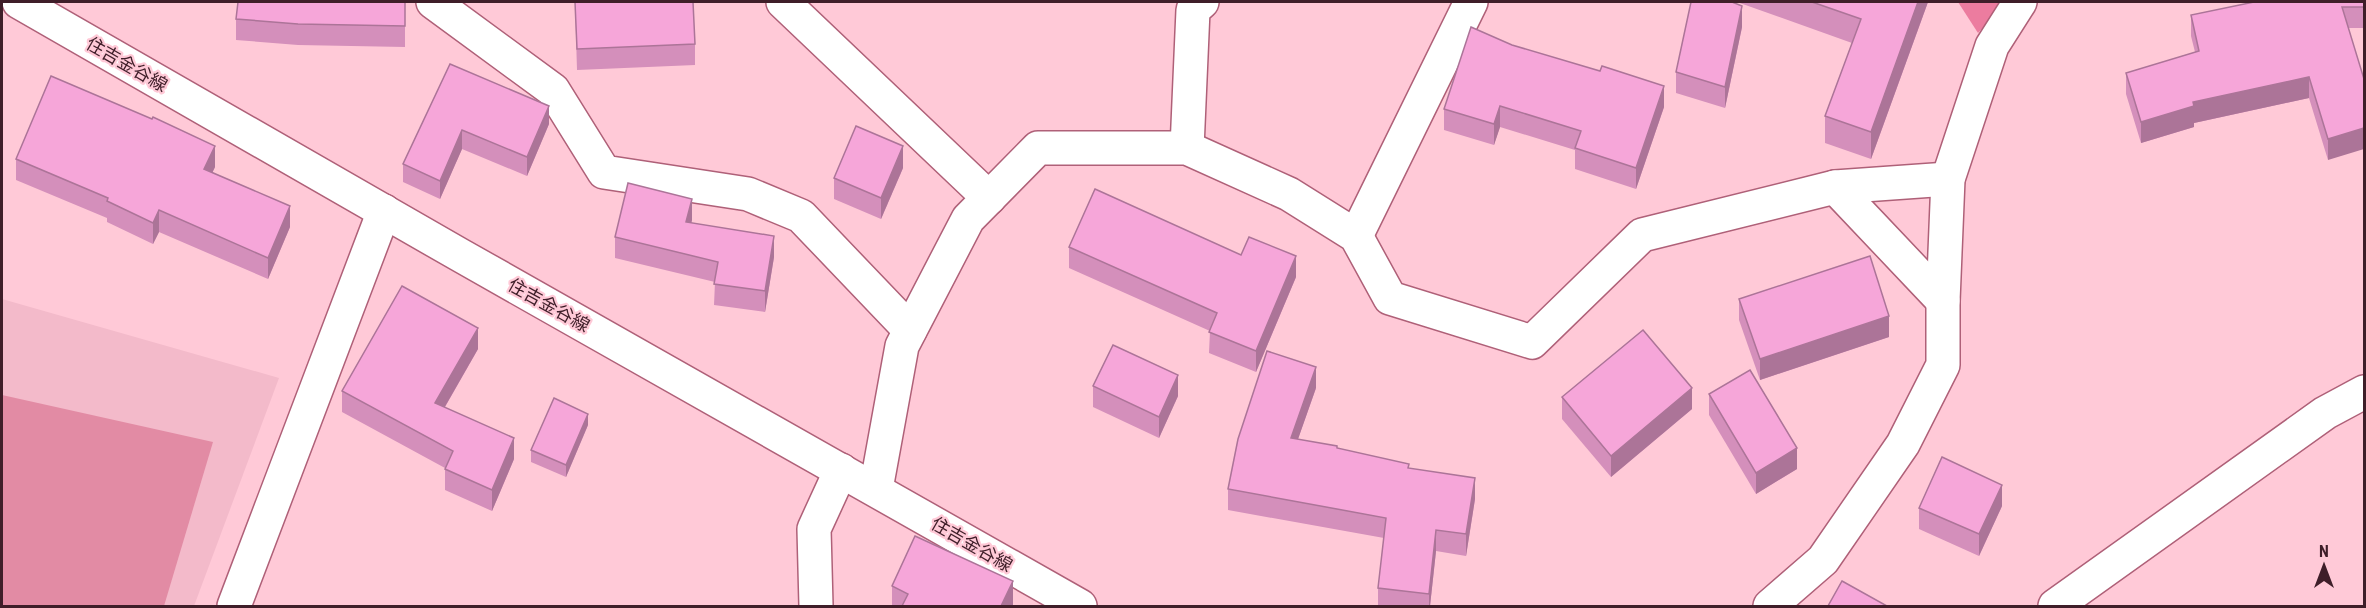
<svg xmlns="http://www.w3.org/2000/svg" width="2366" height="608" font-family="'Roboto Condensed','Noto Sans JP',sans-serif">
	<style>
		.built { fill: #f3baca }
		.green { fill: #e28ba4 }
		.forest { fill: #ec7c9f }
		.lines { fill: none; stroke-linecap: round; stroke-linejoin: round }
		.minor-casing { stroke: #af6078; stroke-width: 36 }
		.tertiary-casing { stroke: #af6078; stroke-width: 36 }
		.secondary-casing { stroke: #af6078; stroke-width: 36 }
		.minor { stroke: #fff; stroke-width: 33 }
		.tertiary { stroke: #fff; stroke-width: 33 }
		.secondary { stroke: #fff; stroke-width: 33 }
		.wall { fill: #d48fbb }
		.shaded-wall { fill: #ac7498 }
		.building { fill: #f6a6d9; stroke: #ac7498; stroke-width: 1.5 }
		.labels { text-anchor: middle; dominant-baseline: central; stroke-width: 4.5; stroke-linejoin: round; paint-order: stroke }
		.street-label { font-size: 18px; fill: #3f1e29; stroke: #ffc9d7 }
	</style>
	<rect width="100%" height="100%" fill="#ffc9d7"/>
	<path class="built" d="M 2,299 L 279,378 L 194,606 L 2,606 Z"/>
	<path class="green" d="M 2,395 L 213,442 L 164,606 L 2,606 Z"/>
	<path class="forest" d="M 1958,2 L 2006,2 L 1978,33 Z"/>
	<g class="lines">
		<defs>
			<g id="minor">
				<path d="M 433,2 L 553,90 L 604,172 L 748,194 L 801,216 L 910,330"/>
				<path d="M 783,2 L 989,198"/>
				<path d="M 1187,148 L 1193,10 L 1202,2"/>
				<path d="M 1835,187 L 1943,301"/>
				<path d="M 1356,236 L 1471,2"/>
				<path d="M 876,489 L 902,346 L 968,219 L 1038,148 L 1187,148 L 1289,194 L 1356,236 L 1390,298 L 1532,342 L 1642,235 L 1835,187 L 1948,179"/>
				<path d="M 234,606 L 384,211"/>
				<path d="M 816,606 L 814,529 L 841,470"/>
				<path d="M 1770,606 L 1823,560 L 1903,444 L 1943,365 L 1943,301 L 1948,179 L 1992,46 L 2020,2"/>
			</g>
			<path id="tertiary" d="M 2055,606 L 2325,413 L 2364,392"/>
			<path id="secondary" d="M 19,2 L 460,255 L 1080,606"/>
		</defs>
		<use href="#minor" class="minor-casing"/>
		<use href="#tertiary" class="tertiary-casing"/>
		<use href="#secondary" class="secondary-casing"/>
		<use href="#minor" class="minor"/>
		<use href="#tertiary" class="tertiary"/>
		<use href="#secondary" class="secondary"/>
	</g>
	<g class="wall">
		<path d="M 405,2 L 405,47 L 298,45 L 236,40 L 236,19 Z"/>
		<path d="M 575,2 L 695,44 L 695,65 L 577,70 Z"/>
		<path d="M 1737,2 L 1928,2 L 1871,159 L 1825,143 L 1825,116 L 1852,43 Z"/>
		<path d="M 2364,2 L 2364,28 L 2349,28 L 2328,160 L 2309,98 L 2194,123 L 2194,127 L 2141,143 L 2126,94 L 2126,73 L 2195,52 L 2191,36 L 2191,15 Z"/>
		<path d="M 1742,27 L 1725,108 L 1676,93 L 1676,72 Z"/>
		<path d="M 1512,45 L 1664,107 L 1636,189 L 1575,169 L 1575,150 L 1500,127 L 1494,145 L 1444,130 L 1444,109 Z"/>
		<path d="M 450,64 L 549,124 L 527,176 L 462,149 L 440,199 L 403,182 L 403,164 Z"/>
		<path d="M 16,159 L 215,167 L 212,173 L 290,227 L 268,279 L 159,232 L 153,244 L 107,222 L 107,218 L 16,180 Z"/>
		<path d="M 903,168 L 881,219 L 834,199 L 834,178 Z"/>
		<path d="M 692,220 L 691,223 L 774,257 L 765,312 L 714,305 L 715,282 L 615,258 L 615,237 Z"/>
		<path d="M 1069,247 L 1241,255 L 1296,277 L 1256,372 L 1209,353 L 1210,331 L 1069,268 Z"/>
		<path d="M 1739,299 L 1889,337 L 1760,380 L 1739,320 Z"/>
		<path d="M 478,349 L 445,407 L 514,459 L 492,511 L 445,490 L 445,468 L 342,412 L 342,391 Z"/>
		<path d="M 1093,386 L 1178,396 L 1159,438 L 1093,407 Z"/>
		<path d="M 1316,388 L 1298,439 L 1337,448 L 1409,468 L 1475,499 L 1466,556 L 1436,551 L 1430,606 L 1378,606 L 1378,588 L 1384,538 L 1228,510 L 1228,489 Z"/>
		<path d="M 1709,394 L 1797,469 L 1756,494 L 1709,415 Z"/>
		<path d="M 1562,397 L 1692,409 L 1611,477 L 1562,419 Z"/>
		<path d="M 588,425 L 566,477 L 531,462 L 531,450 Z"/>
		<path d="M 2002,506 L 1979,556 L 1919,529 L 1919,508 Z"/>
		<path d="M 892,586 L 1013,606 L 892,606 Z"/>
	</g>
	<g class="shaded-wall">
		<path d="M 1918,2 L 1928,2 L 1871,159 L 1871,132 Z"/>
		<path d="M 1742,6 L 1742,27 L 1725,108 L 1725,87 Z"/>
		<path d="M 2309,77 L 2309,98 L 2194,123 L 2194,127 L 2141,143 L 2141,122 L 2193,102 Z"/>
		<path d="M 1664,86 L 1664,107 L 1636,189 L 1636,168 Z"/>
		<path d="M 549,106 L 549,124 L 527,176 L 527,157 Z"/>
		<path d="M 1500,106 L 1500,127 L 1494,145 L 1494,124 Z"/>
		<path d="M 2364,128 L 2364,149 L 2328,160 L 2328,139 Z"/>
		<path d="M 462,130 L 462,149 L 440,199 L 440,181 Z"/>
		<path d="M 215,146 L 215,167 L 204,190 L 204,169 Z"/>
		<path d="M 903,146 L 903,168 L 881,219 L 881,198 Z"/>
		<path d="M 692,199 L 692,220 L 686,244 L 686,222 Z"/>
		<path d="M 290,206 L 290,227 L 268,279 L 268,258 Z"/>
		<path d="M 159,210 L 159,232 L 153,244 L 153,223 Z"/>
		<path d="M 774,236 L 774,257 L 765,312 L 765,291 Z"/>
		<path d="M 1296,256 L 1296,277 L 1256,372 L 1256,351 Z"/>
		<path d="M 1889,316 L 1889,337 L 1760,380 L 1760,359 Z"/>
		<path d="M 478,328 L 478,349 L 435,424 L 435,403 Z"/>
		<path d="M 1316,367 L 1316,388 L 1291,459 L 1291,438 Z"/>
		<path d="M 1178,375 L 1178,396 L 1159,438 L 1159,417 Z"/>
		<path d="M 1692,388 L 1692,409 L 1611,477 L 1611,456 Z"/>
		<path d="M 588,414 L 588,425 L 566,477 L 566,465 Z"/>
		<path d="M 514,438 L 514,459 L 492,511 L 492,490 Z"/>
		<path d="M 1797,448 L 1797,469 L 1756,494 L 1756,473 Z"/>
		<path d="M 1475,478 L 1475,499 L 1466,556 L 1466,534 Z"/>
		<path d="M 2002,485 L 2002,506 L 1979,556 L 1979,534 Z"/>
		<path d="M 1436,530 L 1436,551 L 1430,606 L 1429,606 L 1429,594 Z"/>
		<path d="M 1013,581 L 1013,606 L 1001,606 Z"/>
	</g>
	<g class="building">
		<path d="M 238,2 L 405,2 L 405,26 L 298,24 L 236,19 Z"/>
		<path d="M 575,2 L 693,2 L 695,44 L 577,49 Z"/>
		<path d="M 1691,2 L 1732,2 L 1742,6 L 1725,87 L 1676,72 Z"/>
		<path d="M 1812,2 L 1918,2 L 1871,132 L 1825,116 L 1861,19 Z"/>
		<path d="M 2254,2 L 2364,2 L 2364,7 L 2342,7 L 2364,79 L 2364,128 L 2328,139 L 2309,77 L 2193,102 L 2194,106 L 2141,122 L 2126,73 L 2199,51 L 2191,15 Z"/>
		<path d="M 1471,27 L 1512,45 L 1600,71 L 1602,66 L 1664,86 L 1636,168 L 1575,148 L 1581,131 L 1500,106 L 1494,124 L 1444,109 Z"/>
		<path d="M 450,64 L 549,106 L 527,157 L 462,130 L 440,181 L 403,164 Z"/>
		<path d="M 51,76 L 152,119 L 153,117 L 215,146 L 204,169 L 290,206 L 268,258 L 159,210 L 153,223 L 107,201 L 108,198 L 16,159 Z"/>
		<path d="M 856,126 L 903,146 L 881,198 L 834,178 Z"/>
		<path d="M 628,183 L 692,199 L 686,222 L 774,236 L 765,291 L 714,284 L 718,262 L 615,237 Z"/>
		<path d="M 1095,189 L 1241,255 L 1249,237 L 1296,256 L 1256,351 L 1209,332 L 1217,313 L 1069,247 Z"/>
		<path d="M 1870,256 L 1889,316 L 1760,359 L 1739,299 Z"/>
		<path d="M 402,286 L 478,328 L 435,403 L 514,438 L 492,490 L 445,469 L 453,451 L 342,391 Z"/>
		<path d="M 1643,330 L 1692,388 L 1611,456 L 1562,397 Z"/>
		<path d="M 1113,345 L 1178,375 L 1159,417 L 1093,386 Z"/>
		<path d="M 1267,351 L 1316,367 L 1291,438 L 1337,446 L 1337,448 L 1409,464 L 1408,468 L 1475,478 L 1466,534 L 1436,530 L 1429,594 L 1378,588 L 1386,518 L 1228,489 L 1238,439 Z"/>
		<path d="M 1750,370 L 1797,448 L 1756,473 L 1709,394 Z"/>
		<path d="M 554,398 L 588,414 L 566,465 L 531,450 Z"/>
		<path d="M 1942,457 L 2002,485 L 1979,534 L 1919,508 Z"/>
		<path d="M 915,536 L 1013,581 L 1001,606 L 902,606 L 908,594 L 892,586 Z"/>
		<path d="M 1842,581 L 1887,606 L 1828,606 Z"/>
	</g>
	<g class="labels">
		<g class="street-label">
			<text transform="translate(127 64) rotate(30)">住吉金谷線</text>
			<text transform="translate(549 305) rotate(29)">住吉金谷線</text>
			<text transform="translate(972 544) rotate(30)">住吉金谷線</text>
		</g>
	</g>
	<rect width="2366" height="608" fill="none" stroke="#3f1e29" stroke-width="6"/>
	<g transform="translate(2324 566)" stroke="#ffc9d7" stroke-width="4.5" paint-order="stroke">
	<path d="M0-4.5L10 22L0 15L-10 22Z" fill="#3f1e29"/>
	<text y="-9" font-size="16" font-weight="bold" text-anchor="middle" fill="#3f1e29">N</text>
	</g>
</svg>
